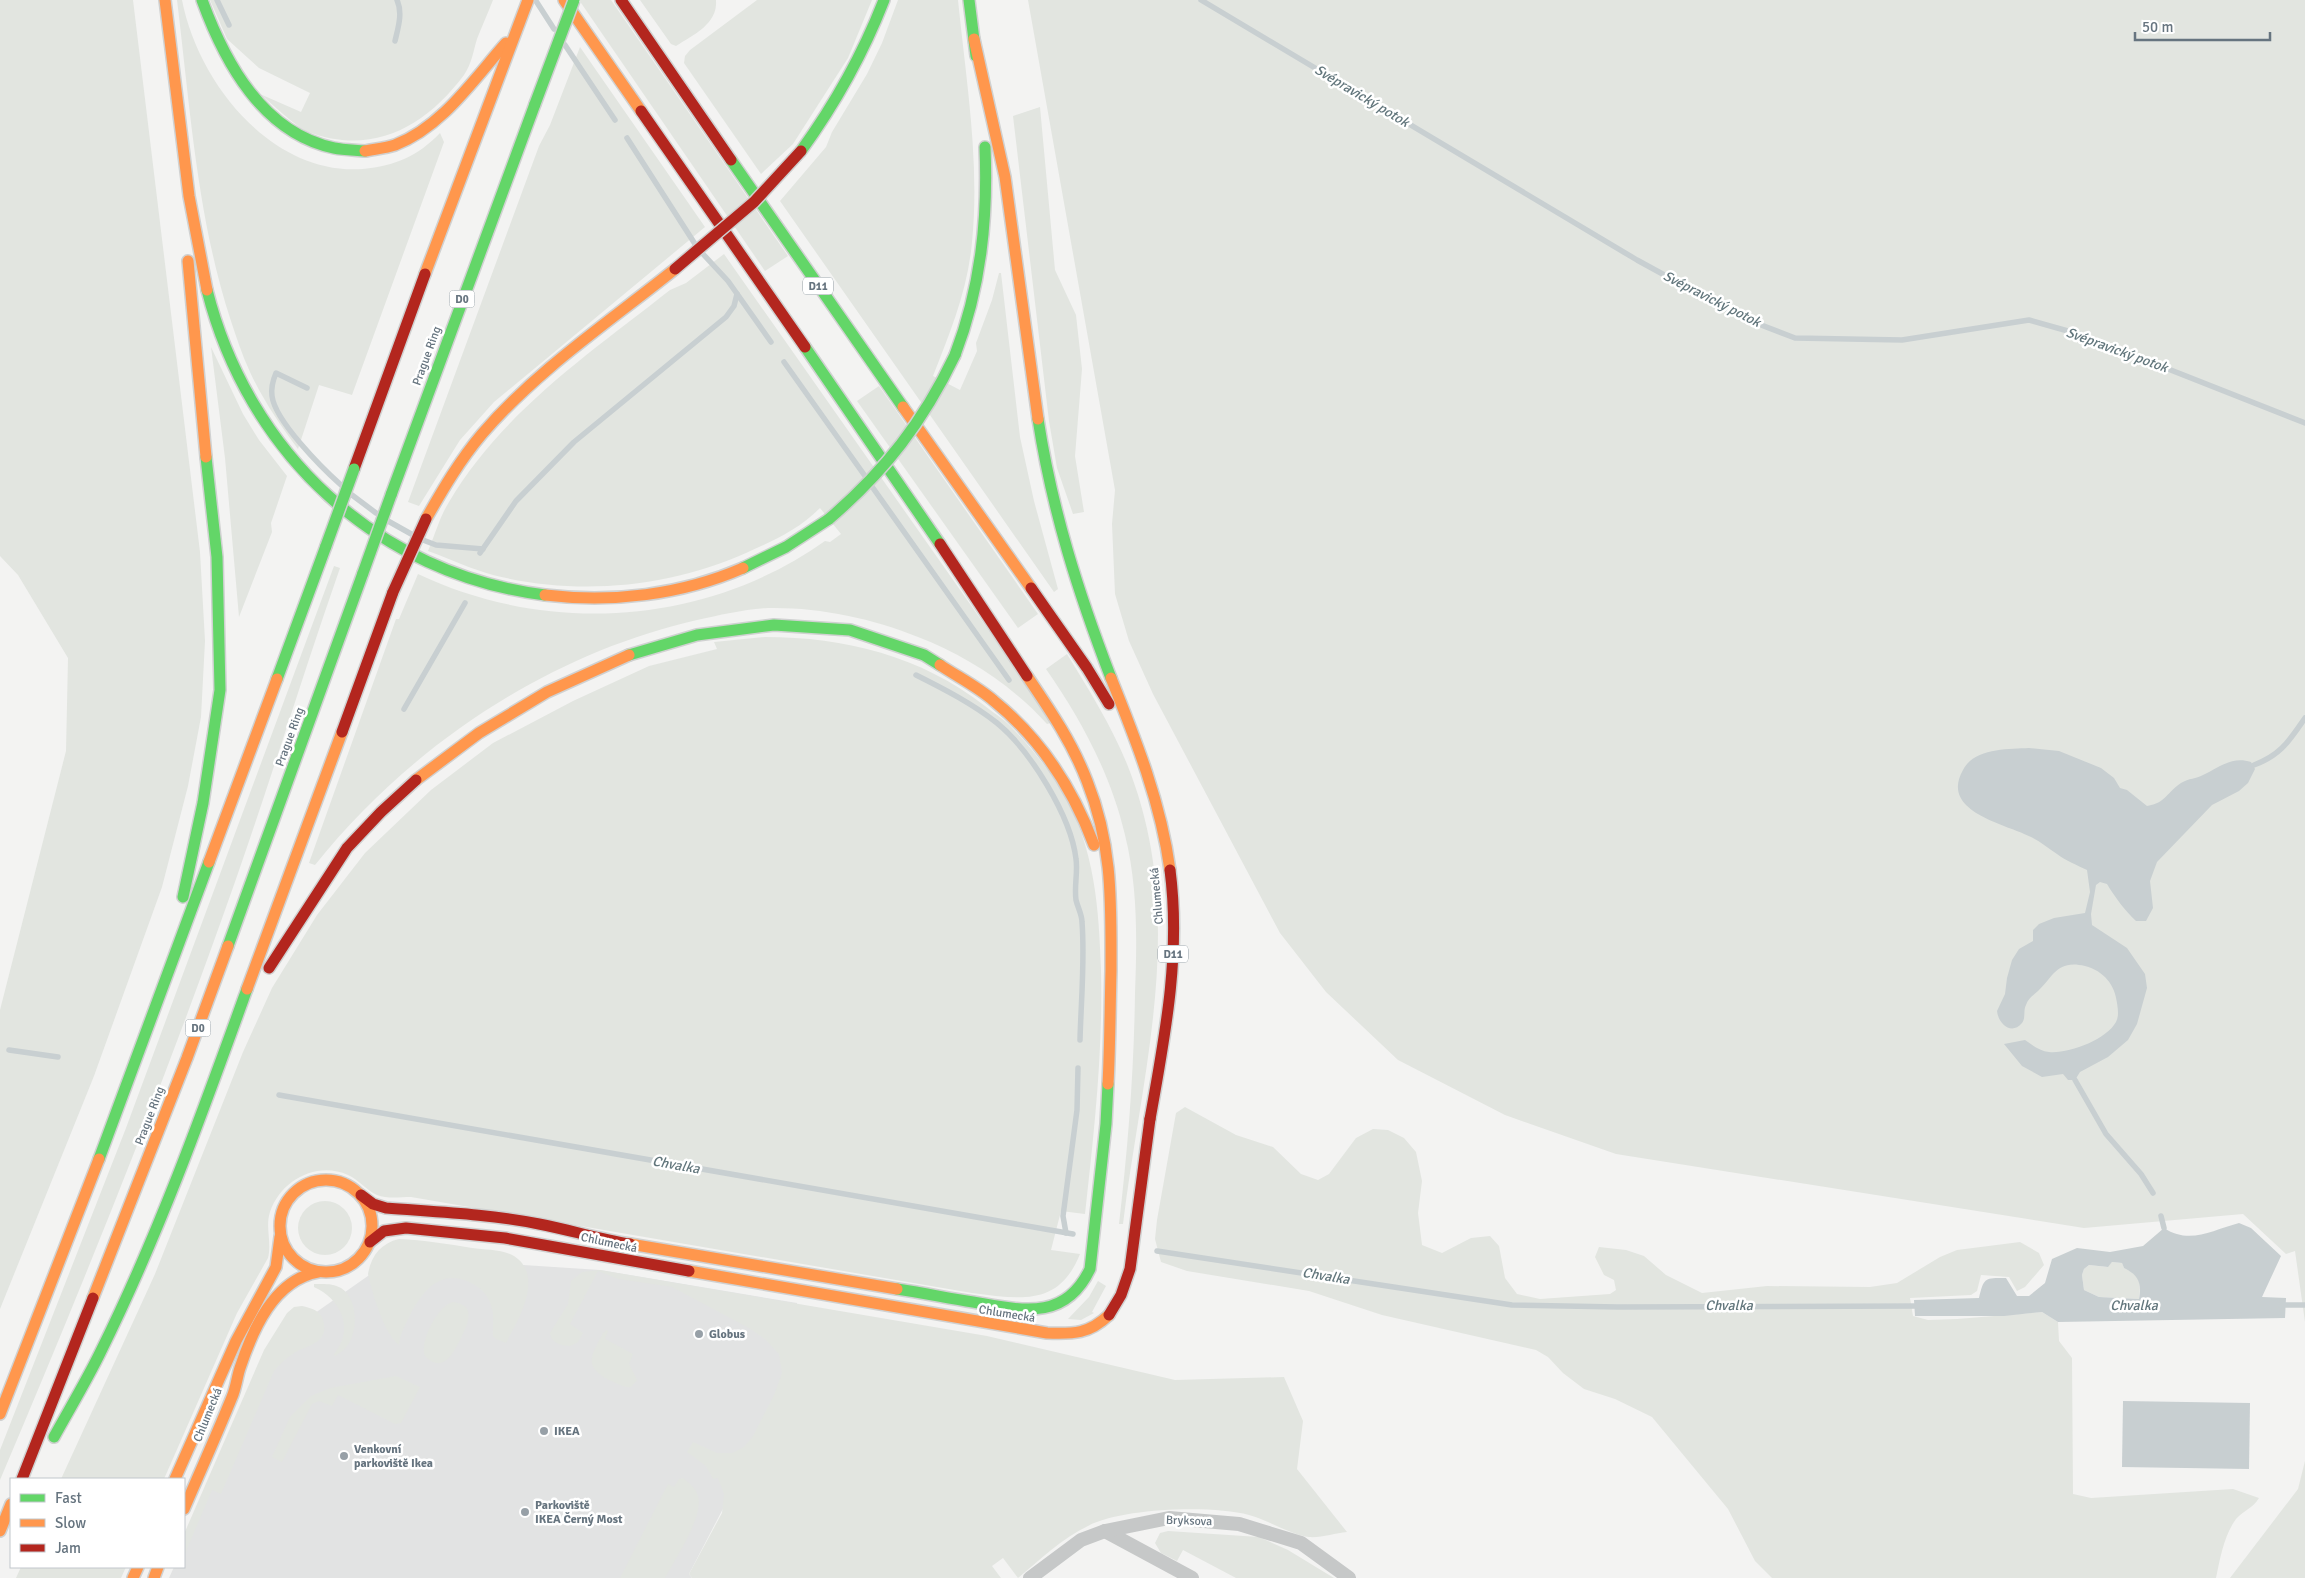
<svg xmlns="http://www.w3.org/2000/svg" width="2305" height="1578" font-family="Signika,sans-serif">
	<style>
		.built { fill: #e2e3e3 }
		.green { fill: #e2e5e0 }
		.water { fill: #c8cfd1; fill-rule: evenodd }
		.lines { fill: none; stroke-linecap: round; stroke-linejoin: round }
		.stream { stroke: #c8cfd1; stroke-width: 5.5 }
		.fast-casing { stroke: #d0d1d1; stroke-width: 14 }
		.slow-casing { stroke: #d0d1d1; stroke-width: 14 }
		.jam-casing { stroke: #d0d1d1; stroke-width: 14 }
		.street { stroke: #c6c8c8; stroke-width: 14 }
		.fast { stroke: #63d668; stroke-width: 11 }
		.slow { stroke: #ff974d; stroke-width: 11 }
		.jam { stroke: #b3261e; stroke-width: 11 }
		.fast-bridge-casing { stroke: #cfd0d0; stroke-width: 14; stroke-linecap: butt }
		.jam-bridge-casing { stroke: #cfd0d0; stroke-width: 14; stroke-linecap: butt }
		.fast-bridge { stroke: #63d668; stroke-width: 11 }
		.jam-bridge { stroke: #b3261e; stroke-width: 11 }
		.poi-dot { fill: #97a0a7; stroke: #fff; stroke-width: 2 }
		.labels { text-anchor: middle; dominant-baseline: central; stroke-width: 5; stroke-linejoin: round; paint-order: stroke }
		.shield { fill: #fff; stroke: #949ea5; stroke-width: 1 }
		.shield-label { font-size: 11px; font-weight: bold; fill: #66747f }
		.street-label { font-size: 12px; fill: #66747f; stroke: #fff }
		.poi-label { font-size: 12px; font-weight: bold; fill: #66747f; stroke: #fff; text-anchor: start }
		.water-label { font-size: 14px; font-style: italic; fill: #62767c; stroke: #fff }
	</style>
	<rect width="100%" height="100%" fill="#f3f3f2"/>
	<path class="built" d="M 405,1250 L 493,1263 L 600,1270 L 797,1303 L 795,1370 L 689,1574 L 692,1578 L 169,1578 L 174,1567 L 184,1567 L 184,1547 L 278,1339 Z"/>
	<g class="green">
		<path d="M 0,0 L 133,0 L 200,552 L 205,641 L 201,717 L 188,786 L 162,887 L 94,1076 L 0,1309 L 0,1010 L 66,751 L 68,658 L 18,575 L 0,556 Z"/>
		<path d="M 177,0 L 182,0 C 198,83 272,176 363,169 C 395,166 418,156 440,133 L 444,142 L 352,395 L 319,385 L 298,449 C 280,425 263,400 250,372 C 242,355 236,336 230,318 C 197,216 190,106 177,0 Z"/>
		<path d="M 210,0 L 493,0 C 488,13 482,26 477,39 C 473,52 472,63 464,75 C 425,127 373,156 308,132 C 296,127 271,103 260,94 L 301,112 L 310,93 L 259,68 L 227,39 Z"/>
		<path d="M 579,0 L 611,0 L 788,256 L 765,271 Z"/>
		<path d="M 640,0 L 716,0 C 718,24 693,35 676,46 L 671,44 Z"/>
		<path d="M 757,0 L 872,0 L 848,58 L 793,144 L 761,174 L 684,63 L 685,56 L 690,50 Z"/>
		<path d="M 898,0 L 958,0 C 966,80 980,162 972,242 C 968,289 950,333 933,376 L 960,390 L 977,351 L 976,343 L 992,300 L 999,273 L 1001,273 L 1020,437 L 1034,501 L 1058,589 L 1054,592 L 780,201 L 826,147 L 832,132 L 867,74 L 882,43 Z"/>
		<path d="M 1028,0 L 2305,0 L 2305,1322 L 2295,1251 L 2286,1254 L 2243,1214 L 2084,1228 L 1616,1154 L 1505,1115 L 1398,1060 L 1326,992 L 1280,933 L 1153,694 L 1129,641 L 1115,594 L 1112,524 L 1115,490 Z"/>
		<path d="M 580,47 L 705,227 L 494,402 L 460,440 L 419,506 L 408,502 L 539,146 L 550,125 Z"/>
		<path d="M 1040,107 L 1055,270 L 1076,315 L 1082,369 L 1075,456 L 1084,512 L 1073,514 L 1057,468 L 1049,421 L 1013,116 Z"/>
		<path d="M 724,254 L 1015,668 L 1051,723 L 1047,724 C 1012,685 965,655 918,637 C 871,618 818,607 768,608 C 745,609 720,615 697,620 C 548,654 410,746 315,865 L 309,863 L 396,619 L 399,619 L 418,574 C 549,636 707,625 825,541 L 830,542 L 841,534 L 820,508 C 798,530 773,541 746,553 C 668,588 576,596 493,575 C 471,569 450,559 428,551 C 435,535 440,516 449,502 C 502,412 590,353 670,290 L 686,283 Z"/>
		<path d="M 211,347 L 243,414 L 259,440 L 287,476 L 271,523 L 272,532 L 239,617 L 225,458 Z"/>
		<path d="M 879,386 L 1038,614 L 1018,628 L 857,401 Z"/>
		<path d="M 334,566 L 340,568 C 304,671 272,776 236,879 C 165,1082 84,1282 0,1480 L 0,1450 L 126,1128 Z"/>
		<path d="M 765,637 C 845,637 921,656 985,706 C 995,714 1007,721 1015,731 C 1029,745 1054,776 1063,793 C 1095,848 1099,909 1101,971 C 1103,1053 1094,1133 1085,1214 L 1061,1211 L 1051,1250 L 1080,1254 C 1059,1307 1020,1299 972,1293 L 411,1197 C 400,1197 387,1199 377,1195 C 366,1190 359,1180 348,1175 C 317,1161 281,1180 270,1212 C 265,1227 272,1242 268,1258 L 237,1313 L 164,1479 L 61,1479 L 155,1274 L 243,1052 L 272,988 L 317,915 L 365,853 L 431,790 L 493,743 L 573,701 L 649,666 L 717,649 L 714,642 Z"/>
		<path d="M 1067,654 C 1089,690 1111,725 1127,764 C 1189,918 1142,1068 1123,1224 L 1119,1224 C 1128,1147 1134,1071 1135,993 C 1137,941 1138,887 1125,835 C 1111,775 1081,719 1046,669 Z"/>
		<path d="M 1185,1107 L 1236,1135 L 1273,1147 L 1301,1174 L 1318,1180 L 1329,1174 L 1356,1138 L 1373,1129 L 1388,1130 L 1404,1138 L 1416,1152 L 1422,1181 L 1418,1213 L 1422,1245 L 1442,1253 L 1471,1238 L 1490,1236 L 1499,1246 L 1505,1278 L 1517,1294 L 1540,1299 L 1610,1294 L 1616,1290 L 1614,1280 L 1604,1275 L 1595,1257 L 1599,1247 L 1626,1250 L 1644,1256 L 1666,1275 L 1702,1293 L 1767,1286 L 1870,1287 L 1897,1283 L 1940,1257 L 1957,1250 L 2020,1242 L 2039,1253 L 2044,1265 L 2025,1287 L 2017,1291 L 2009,1277 L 1981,1275 L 1977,1291 L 1971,1295 L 1910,1298 L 1913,1316 L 1928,1320 L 1957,1319 L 2042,1312 L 2058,1322 L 2059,1341 L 2072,1358 L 2073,1494 L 2091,1498 L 2233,1489 L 2259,1498 C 2253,1508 2243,1511 2236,1519 C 2224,1535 2220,1559 2216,1578 L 1772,1578 L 1755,1561 L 1728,1509 L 1652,1417 L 1615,1399 L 1584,1389 L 1563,1373 L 1548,1357 L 1536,1350 L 1382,1315 L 1309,1291 L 1187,1271 L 1161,1262 L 1155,1239 L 1157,1220 L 1176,1113 Z"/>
		<circle cx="325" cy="1228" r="27"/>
		<path d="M 399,1239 C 424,1240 448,1244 472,1248 C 485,1250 502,1249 514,1256 C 545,1276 518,1320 506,1343 L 496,1339 L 493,1336 C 492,1329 495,1316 491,1305 C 488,1295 480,1287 471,1283 C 442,1268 424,1289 411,1313 C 406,1324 400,1333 399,1345 C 384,1334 372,1292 368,1274 C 371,1256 381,1243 399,1239 Z"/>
		<path d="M 2112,1262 L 2122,1263 L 2124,1268 C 2140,1276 2141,1280 2139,1299 L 2099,1297 L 2084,1290 L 2082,1275 L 2084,1269 L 2089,1265 L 2107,1267 Z"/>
		<path d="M 600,1270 L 987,1336 L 1175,1380 L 1284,1377 L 1303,1421 L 1297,1469 L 1347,1532 C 1335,1533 1321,1538 1309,1537 C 1294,1536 1265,1519 1249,1515 C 1211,1505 1122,1508 1088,1526 C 1062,1538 1040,1560 1018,1578 L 1003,1558 L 992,1566 L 1001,1578 L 692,1578 L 689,1574 L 722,1513 L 724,1494 L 718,1478 L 713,1479 L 706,1466 L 687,1452 L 693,1442 L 717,1453 L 732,1453 L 744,1447 L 753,1436 L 774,1395 L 782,1373 L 779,1354 L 766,1340 L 749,1328 L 672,1287 L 618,1279 L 598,1271 L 570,1324 L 583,1333 L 578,1342 L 570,1346 C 562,1346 551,1343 550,1333 L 568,1304 L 571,1281 L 582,1272 Z"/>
		<path d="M 1098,1281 L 1106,1286 L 1092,1312 L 1094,1313 L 1081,1320 L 1068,1319 L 1089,1297 Z"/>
		<path d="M 314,1284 C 323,1284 333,1283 341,1288 C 356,1297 358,1325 351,1339 C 348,1347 342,1352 335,1356 L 334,1354 C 355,1329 341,1299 314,1287 Z"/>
		<path d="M 453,1302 C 477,1305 468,1324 461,1338 C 454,1352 443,1375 425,1356 C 419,1342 438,1305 453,1302 Z"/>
		<path d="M 302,1306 C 311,1308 320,1310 323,1320 C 330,1343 308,1345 294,1353 C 286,1358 280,1364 274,1371 L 221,1494 L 212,1490 L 184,1556 L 184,1534 L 264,1350 L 287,1313 L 294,1307 Z"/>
		<path d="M 607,1330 L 608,1331 L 605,1339 L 633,1354 L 629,1364 L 637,1380 L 631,1387 C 623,1388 617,1383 609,1380 C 582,1366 592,1355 603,1333 Z"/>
		<path d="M 396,1376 L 420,1387 L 401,1423 L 395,1424 L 338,1395 L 332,1406 L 319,1401 L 312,1404 L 282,1462 L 272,1457 L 290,1417 L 311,1396 L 330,1388 Z"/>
		<path d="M 2305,1461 L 2305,1578 L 2230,1578 L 2298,1489 Z"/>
		<path d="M 683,1478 C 689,1483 696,1488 698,1496 C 704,1517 675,1559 665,1578 L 620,1578 L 668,1484 L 674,1487 L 679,1479 Z"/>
		<path d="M 1168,1531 L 1259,1537 L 1288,1550 L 1334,1578 L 1236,1578 L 1183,1550 L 1177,1561 L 1161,1553 L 1155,1543 L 1160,1533 Z"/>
		<path d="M 21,1567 L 126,1567 L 121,1578 L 16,1578 Z"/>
	</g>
	<g class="water">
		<path d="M 2029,748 L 2059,751 L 2101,768 L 2114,778 L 2120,788 L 2127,790 L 2147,806 C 2166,803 2167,792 2181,783 C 2189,778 2196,779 2203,775 C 2220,767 2232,756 2251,762 L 2255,769 L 2248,783 L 2239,791 L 2212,805 L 2157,862 L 2150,881 L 2153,908 L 2146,921 L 2136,921 C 2126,912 2114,896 2107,884 L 2100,882 L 2096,885 L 2091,914 L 2092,925 L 2127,948 L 2145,974 L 2147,988 L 2137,1024 L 2128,1040 L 2108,1057 L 2080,1072 L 2075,1080 L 2068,1080 L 2063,1074 L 2042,1077 L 2022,1066 L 2004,1044 L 2025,1040 C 2032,1045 2040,1051 2049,1052 C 2068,1054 2106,1040 2116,1022 C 2119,1016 2118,1010 2117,1003 C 2115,985 2104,971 2085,966 C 2057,959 2053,977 2038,991 C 2034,995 2028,998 2026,1005 C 2023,1010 2026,1018 2022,1023 C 2011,1036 1998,1023 1997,1011 L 2005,994 L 2007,978 L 2012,960 L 2019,949 L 2033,941 L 2033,930 L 2039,924 L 2054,918 L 2085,913 L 2090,892 L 2087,870 C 2077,865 2066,861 2057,854 C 2048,848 2041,842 2031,837 C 2006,824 1939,812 1963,770 C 1974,748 2008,749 2029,748 Z"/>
		<path d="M 2239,1223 L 2251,1228 L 2281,1256 L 2262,1297 L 2286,1298 L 2285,1318 L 2058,1322 L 2042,1312 L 2004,1316 L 1915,1316 L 1914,1300 L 1979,1298 C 1984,1277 1985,1278 2006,1278 L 2017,1296 L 2029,1296 L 2045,1283 L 2052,1259 L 2077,1248 L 2110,1252 L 2143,1246 L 2164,1228 C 2190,1245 2212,1230 2239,1223 ZM 2112,1262 L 2122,1263 L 2124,1268 C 2138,1275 2142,1282 2139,1299 L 2099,1297 L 2084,1290 L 2082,1275 L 2084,1269 L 2089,1265 L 2108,1267 Z"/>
		<path d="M 2123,1401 L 2250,1403 L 2249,1469 L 2122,1467 Z"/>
	</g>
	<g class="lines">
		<g class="stream">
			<path d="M 217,0 L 229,25"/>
			<path d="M 1201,0 L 1637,260 L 1743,318 L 1795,338 L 1902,340 L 2029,320 L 2082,335 L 2305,423"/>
			<path d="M 536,1 L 554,29"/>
			<path d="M 395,41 C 398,28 403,13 397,0"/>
			<path d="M 565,45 L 615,120"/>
			<path d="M 627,138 L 695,244"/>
			<path d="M 702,253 L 728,281 L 771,342"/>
			<path d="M 784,362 L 865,476"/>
			<path d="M 307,388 L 276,373 C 273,380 271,388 272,396 C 275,421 322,468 341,485"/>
			<path d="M 873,488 L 1009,680"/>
			<path d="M 352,495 L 376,513"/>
			<path d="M 388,521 L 413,535"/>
			<path d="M 423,540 L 436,545 L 483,549"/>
			<path d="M 480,553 L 516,501 L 574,442 L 726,317 L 734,306 L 737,294"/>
			<path d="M 916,675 C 944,689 973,704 997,723 C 1030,750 1071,816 1076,859 C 1078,872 1074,886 1076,900 C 1078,908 1082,915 1082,922 C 1085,961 1081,1001 1080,1040"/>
			<path d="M 404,709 L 465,603"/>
			<path d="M 2254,765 C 2281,755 2289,741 2305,718"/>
			<path d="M 9,1050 L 58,1057"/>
			<path d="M 2075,1080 L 2106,1134 L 2141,1174 L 2153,1193"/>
			<path d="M 279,1095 L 1073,1234"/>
			<path d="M 2161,1216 L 2164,1228"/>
			<path d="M 1066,1233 L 1063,1216 L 1077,1110 L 1078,1068"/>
			<path d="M 1157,1251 L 1512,1305 L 1618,1307 L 1921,1306"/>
			<path d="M 2280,1305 L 2305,1305"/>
		</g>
		<defs>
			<g id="fast">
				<path d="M 202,0 C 225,63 263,133 334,148 C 344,150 355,150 365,151"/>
				<path d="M 969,0 L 976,56"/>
				<path d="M 801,151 C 835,104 863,54 884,0"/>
				<path d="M 731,160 L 903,407"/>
				<path d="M 207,290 C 248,453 377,574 545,595"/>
				<path d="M 805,347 L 940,544"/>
				<path d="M 955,355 C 981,287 988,219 985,147"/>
				<path d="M 1038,419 C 1052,510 1078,592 1111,678"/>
				<path d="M 391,495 L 535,104"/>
				<path d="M 743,568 L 786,547 L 829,519"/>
				<path d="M 629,655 L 697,635 L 774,625 L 850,630 L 924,655 L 940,665"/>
				<path d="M 277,679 L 326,546"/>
				<path d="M 183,897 L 203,803 L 220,690 L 217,557 L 206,457"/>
				<path d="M 228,946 L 363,573"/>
				<path d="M 99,1159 L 209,862"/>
				<path d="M 897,1289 C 923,1293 948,1298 973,1302 C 1021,1310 1065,1322 1090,1269 L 1106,1124 L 1108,1084"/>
				<path d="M 54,1437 C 70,1408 87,1380 101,1351 C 159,1234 203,1111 247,989"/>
			</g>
			<g id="slow">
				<path d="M 165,0 L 189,196 L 207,290"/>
				<path d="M 564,0 L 641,111"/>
				<path d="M 974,39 L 1005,177 L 1038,419"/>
				<path d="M 365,151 C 375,149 386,148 395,145 C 442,127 474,79 506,43"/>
				<path d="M 188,261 L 206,457"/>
				<path d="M 425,274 L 528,0"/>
				<path d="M 903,407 L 1031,588"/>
				<path d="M 426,519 C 443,489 460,460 482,434 C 538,369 609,322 675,269"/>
				<path d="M 545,595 C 612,603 681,595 743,568"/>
				<path d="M 940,665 C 958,677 978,687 994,701 C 1041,739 1073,789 1094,845"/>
				<path d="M 1027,676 C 1050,710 1072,742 1087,781 C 1113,846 1111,902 1111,971 C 1110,1009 1110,1046 1108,1084"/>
				<path d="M 1111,678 C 1136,740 1161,803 1170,870"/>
				<path d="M 416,780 L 479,733 L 547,692 L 629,655"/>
				<path d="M 209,862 L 277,679"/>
				<path d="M 247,989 L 342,732"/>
				<circle cx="326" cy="1226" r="46"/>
				<path d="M 630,1244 L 897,1289"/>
				<path d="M 689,1271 L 1047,1333 C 1074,1334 1089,1334 1109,1315"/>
				<path d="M 93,1298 L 187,1058 L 228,946"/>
				<path d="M 0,1414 L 99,1159"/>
				<path d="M 175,1479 L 236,1341 L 276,1267 L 280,1237"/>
				<path d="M 184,1509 C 200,1472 217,1434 232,1397 C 236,1388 237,1377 240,1368 C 253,1329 274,1280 318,1272"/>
				<path d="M 0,1531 L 11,1504"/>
				<path d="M 133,1578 L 138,1567"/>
				<path d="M 154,1578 L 158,1567"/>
			</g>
			<g id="jam">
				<path d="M 621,0 L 731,160"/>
				<path d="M 641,111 L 805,347"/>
				<path d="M 354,469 L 425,274"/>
				<path d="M 940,544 L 1027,676"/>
				<path d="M 1031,588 L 1087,668 L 1109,704"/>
				<path d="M 342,732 L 393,592"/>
				<path d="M 269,968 L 347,848 L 381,812 L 416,780"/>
				<path d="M 1150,1119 C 1165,1036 1181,954 1170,870"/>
				<path d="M 361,1195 L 373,1204 L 386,1208 C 437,1212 489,1214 539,1224 C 570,1230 599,1239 630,1244"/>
				<path d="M 370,1242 L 384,1231 L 406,1228 L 505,1238 L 689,1271"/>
				<path d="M 1109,1315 L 1121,1295 L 1130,1269 L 1150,1119"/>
				<path d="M 22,1479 L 93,1298"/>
			</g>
		</defs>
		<use href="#fast" class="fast-casing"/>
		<use href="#slow" class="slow-casing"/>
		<use href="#jam" class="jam-casing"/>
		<g class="street">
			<path d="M 1105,1531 L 1192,1578"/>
			<path d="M 1030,1578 L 1081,1540 L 1105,1531 L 1169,1518 L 1239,1524 L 1301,1543 L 1349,1578"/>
		</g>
		<use href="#fast" class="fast"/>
		<use href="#slow" class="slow"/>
		<use href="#jam" class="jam"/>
		<defs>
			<g id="fast-bridge">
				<path d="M 535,104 L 574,0"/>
				<path d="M 829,519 C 885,471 923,422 955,355"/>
				<path d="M 326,546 L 354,469"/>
				<path d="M 363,573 L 391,495"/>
			</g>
			<g id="jam-bridge">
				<path d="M 675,269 L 754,202 L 801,151"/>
				<path d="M 393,592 L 426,519"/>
			</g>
		</defs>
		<use href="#fast-bridge" class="fast-bridge-casing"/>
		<use href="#jam-bridge" class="jam-bridge-casing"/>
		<use href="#fast-bridge" class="fast-bridge"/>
		<use href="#jam-bridge" class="jam-bridge"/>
	</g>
	<g class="poi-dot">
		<circle cx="699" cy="1334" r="5"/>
		<circle cx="544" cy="1431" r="5"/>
		<circle cx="344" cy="1456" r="5"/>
		<circle cx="525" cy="1512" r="5"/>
	</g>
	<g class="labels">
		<g class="shield">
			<rect x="803" y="277.5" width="30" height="17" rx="4"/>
			<rect x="449.5" y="290.5" width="25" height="17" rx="4"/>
			<rect x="1158" y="945.5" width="30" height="17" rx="4"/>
			<rect x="185.5" y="1019.5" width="25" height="17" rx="4"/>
		</g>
		<g class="shield-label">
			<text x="818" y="286">D11</text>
			<text x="462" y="299">D0</text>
			<text x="1173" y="954">D11</text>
			<text x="198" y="1028">D0</text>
		</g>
		<g class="street-label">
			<text transform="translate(427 356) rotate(-70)">Prague Ring</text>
			<text transform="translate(290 737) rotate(-70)">Prague Ring</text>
			<text transform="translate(1157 896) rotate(-95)">Chlumecká</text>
			<text transform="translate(150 1116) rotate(-69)">Prague Ring</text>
			<text transform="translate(609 1243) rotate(12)">Chlumecká</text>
			<text transform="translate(1007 1314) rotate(9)">Chlumecká</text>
			<text transform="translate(208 1415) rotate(-68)">Chlumecká</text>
			<text transform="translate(1189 1521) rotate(2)">Bryksova</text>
		</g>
		<g class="poi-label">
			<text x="709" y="1334">Globus</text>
			<text x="554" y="1431">IKEA</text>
			<text x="354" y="1449">Venkovní<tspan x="354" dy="14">parkoviště Ikea</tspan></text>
			<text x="535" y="1505">Parkoviště<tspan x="535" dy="14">IKEA Černý Most</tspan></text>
		</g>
		<g class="water-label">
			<text transform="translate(1362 96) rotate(31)">Svépravický potok</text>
			<text transform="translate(1712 299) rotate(27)">Svépravický potok</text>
			<text transform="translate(2117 350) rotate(20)">Svépravický potok</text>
			<text transform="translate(676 1165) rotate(10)">Chvalka</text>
			<text transform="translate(1326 1276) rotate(9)">Chvalka</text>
			<text x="1729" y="1305">Chvalka</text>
			<text x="2134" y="1305">Chvalka</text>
		</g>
	</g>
	<rect x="10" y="1478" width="175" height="90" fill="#ffffff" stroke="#c2c7cc"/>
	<rect x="20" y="1494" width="25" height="8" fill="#63d668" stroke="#c2c7cc"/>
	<text x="55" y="1503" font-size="15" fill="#66747f">Fast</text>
	<rect x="20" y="1519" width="25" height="8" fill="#ff974d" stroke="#c2c7cc"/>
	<text x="55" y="1528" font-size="15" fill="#66747f">Slow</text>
	<rect x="20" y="1544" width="25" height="8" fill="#b3261e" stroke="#c2c7cc"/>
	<text x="55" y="1553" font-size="15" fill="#66747f">Jam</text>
	<path d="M2135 32v8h135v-8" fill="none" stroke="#66747f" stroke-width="2.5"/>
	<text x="2142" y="32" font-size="15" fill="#66747f" stroke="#ffffff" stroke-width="4" paint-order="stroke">50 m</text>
</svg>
